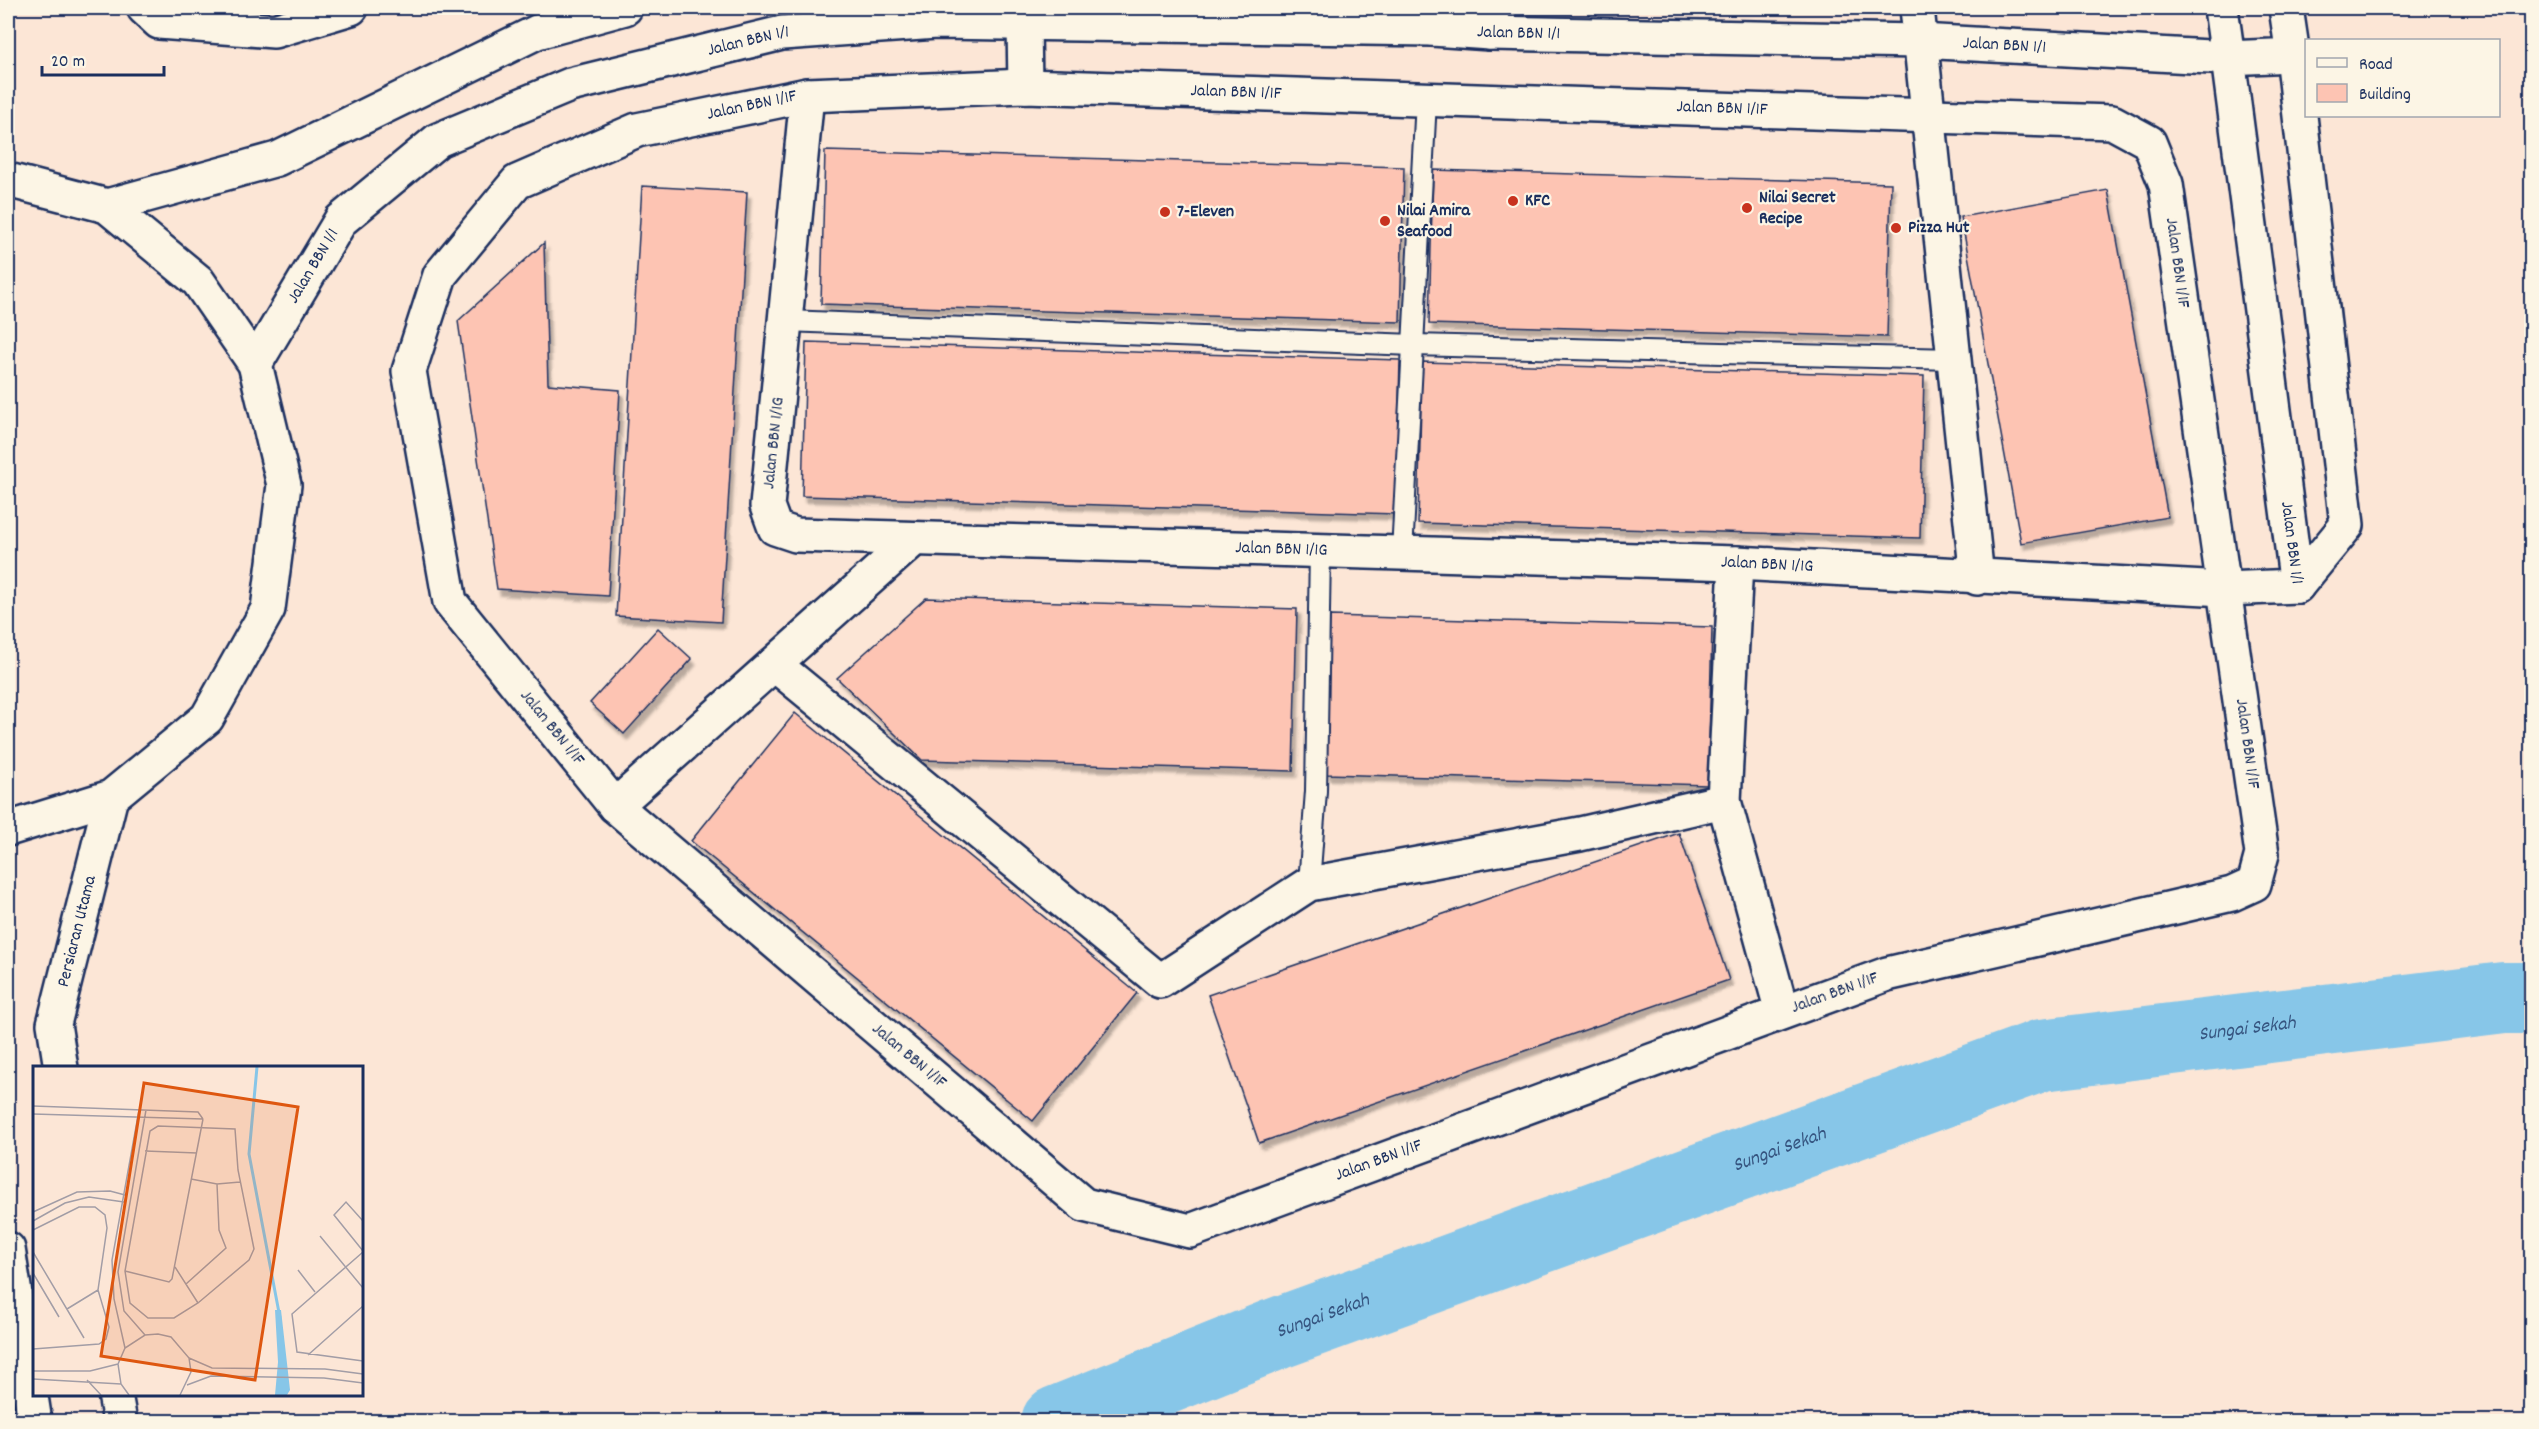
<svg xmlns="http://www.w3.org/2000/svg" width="2539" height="1429" font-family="Dekko,sans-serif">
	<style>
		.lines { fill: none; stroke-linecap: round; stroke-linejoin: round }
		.river { stroke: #87c6e8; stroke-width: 72 }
		.building { fill: #fdc4b3; stroke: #1b2f5e; stroke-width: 1.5; filter: url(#shadow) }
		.service-casing { stroke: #1b2f5e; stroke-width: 24 }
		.minor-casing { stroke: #1b2f5e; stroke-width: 38 }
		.tertiary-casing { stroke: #1b2f5e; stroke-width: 38 }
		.secondary-casing { stroke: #1b2f5e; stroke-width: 38 }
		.service { stroke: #fcf5e5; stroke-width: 20 }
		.minor { stroke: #fcf5e5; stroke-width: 33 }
		.tertiary { stroke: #fcf5e5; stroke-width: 33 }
		.secondary { stroke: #fcf5e5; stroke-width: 33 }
		.poi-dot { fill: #c8321e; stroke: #fcf5e5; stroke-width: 2 }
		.labels { text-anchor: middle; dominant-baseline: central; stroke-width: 4.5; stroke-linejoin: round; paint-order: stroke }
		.street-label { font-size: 18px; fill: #1b2f5e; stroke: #fcf5e5 }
		.poi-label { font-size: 18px; font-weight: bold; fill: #1b2f5e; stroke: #fcf5e5; text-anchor: start }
		.water-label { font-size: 20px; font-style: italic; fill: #365580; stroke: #fcf5e5 }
		.inset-river { fill: none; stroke: #87c6e8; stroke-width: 3 }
		.inset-road { fill: none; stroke: #a29da6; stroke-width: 1.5 }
		.view { fill: #de5710; fill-opacity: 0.15; stroke: #de5710; stroke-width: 3 }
		.inset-edge { fill: none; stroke: #1b2f5e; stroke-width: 3 }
	</style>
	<defs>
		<filter id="shadow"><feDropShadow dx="3.5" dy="6" stdDeviation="1.5" flood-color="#0004"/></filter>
	</defs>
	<rect width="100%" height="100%" fill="#fce6d6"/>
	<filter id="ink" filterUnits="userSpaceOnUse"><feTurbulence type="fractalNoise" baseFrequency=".0167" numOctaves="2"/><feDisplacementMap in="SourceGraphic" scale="12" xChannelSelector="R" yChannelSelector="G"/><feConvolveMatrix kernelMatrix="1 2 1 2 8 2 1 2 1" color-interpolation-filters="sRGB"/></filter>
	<g filter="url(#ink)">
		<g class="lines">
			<path class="river" id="s1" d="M 1057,1422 L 1276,1334 L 2042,1055 L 2504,998 L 2532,998"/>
		</g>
		<g class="building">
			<path d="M 825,151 L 1404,167 L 1400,322 L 821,304 Z"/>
			<path d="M 1433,170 L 1891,183 L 1887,337 L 1429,324 Z"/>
			<path d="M 642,186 L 747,192 L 721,622 L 616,616 Z"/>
			<path d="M 2108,190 L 2168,517 L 2021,543 L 1961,217 Z"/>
			<path d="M 544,243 L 548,384 L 620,390 L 608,596 L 497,589 L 458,321 Z"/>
			<path d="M 806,342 L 1400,360 L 1396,514 L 802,496 Z"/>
			<path d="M 1422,362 L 1924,376 L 1920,538 L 1418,523 Z"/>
			<path d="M 926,598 L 1297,609 L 1293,771 L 922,760 L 837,678 Z"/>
			<path d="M 1330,616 L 1712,627 L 1708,785 L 1326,774 Z"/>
			<path d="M 658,628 L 692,659 L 624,734 L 590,703 Z"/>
			<path d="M 795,713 L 1137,993 L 1033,1121 L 691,841 Z"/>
			<path d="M 1679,833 L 1729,980 L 1259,1143 L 1208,995 Z"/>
		</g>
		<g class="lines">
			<defs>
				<g id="service">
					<path d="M 786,321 L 1414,345 L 1953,359"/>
					<path d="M 1402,553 L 1426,100"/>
					<path d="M 1309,884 L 1316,791 L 1320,551"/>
				</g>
				<g id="minor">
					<path d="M 144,8 L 159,22 L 274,31 L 351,8"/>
					<path d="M 1917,8 L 1977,578"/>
					<path d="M 1024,25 L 1025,86"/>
					<path d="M 1432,29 L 1432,8"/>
					<path d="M 1490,33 L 1492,8"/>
					<path d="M 2293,55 L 2347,525 L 2297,586"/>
					<path id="s2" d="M 2228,58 L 2297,586"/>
					<path d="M 1025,86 L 2112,122 L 2149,142 L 2166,184 L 2262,854 L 2254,884 L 2232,894 L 1887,974 L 1190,1231 L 1084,1205 L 615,806 L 450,602 L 409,371 L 440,275 L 517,182 L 637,130 L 807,95 Z"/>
					<path id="s3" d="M 807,95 L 767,506 L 775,528 L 796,535 L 1736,563 L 2225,589 L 2297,586"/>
					<path d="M 1736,563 L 1724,801 L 1782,1012"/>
					<path d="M 774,664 L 1160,981 L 1309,884 L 1580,834 L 1724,801"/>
					<path d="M 615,806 L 914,539"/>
				</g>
				<g id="tertiary">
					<path d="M 2221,8 L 2228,58"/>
					<path d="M 107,206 L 277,159 L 537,32 L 625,8"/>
					<path id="s4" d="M 255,364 L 341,220 L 438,140 L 570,85 L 782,33 L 936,22 L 1432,29 L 1490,33 L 1920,41 L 2228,58 L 2293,55 L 2286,8"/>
				</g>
				<g id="secondary">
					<path d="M 8,180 L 107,206 L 198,281 L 255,364 L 284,485 L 268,609 L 207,718 L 111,797 L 8,829"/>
					<path id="s5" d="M 61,1068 L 54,1024 L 111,797"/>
					<path d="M 8,1249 L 35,1422"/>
					<path d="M 115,1394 L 120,1422"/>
				</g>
			</defs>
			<use href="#service" class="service-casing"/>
			<use href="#minor" class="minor-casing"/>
			<use href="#tertiary" class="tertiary-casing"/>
			<use href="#secondary" class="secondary-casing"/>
			<use href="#service" class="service"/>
			<use href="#minor" class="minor"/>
			<use href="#tertiary" class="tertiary"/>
			<use href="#secondary" class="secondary"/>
		</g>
	</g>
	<g class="poi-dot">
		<circle cx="1513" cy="201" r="6"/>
		<circle cx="1747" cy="208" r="6"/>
		<circle cx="1165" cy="212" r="6"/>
		<circle cx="1385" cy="221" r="6"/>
		<circle cx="1896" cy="228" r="6"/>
	</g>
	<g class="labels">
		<g class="street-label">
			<text stroke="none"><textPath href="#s4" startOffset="1392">Jalan BBN 1/1</textPath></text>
			<text stroke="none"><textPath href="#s4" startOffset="620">Jalan BBN 1/1</textPath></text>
			<text stroke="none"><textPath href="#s4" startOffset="1878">Jalan BBN 1/1</textPath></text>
			<text transform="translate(1236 93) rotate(2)">Jalan BBN 1/1F</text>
			<text transform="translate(752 106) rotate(-12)">Jalan BBN 1/1F</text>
			<text transform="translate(1722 109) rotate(2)">Jalan BBN 1/1F</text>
			<text transform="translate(2177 263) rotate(82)">Jalan BBN 1/1F</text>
			<text stroke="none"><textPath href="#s4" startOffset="114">Jalan BBN 1/1</textPath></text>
			<text transform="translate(774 443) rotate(-84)">Jalan BBN 1/1G</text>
			<text stroke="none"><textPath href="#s2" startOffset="489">Jalan BBN 1/1</textPath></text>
			<text stroke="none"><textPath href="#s3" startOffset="944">Jalan BBN 1/1G</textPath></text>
			<text stroke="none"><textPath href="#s3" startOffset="1430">Jalan BBN 1/1G</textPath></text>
			<text transform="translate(552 728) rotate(51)">Jalan BBN 1/1F</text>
			<text transform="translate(2247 744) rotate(82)">Jalan BBN 1/1F</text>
			<text stroke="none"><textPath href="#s5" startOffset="140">Persiaran Utama</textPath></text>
			<text transform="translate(1835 993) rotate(-20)">Jalan BBN 1/1F</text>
			<text transform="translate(909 1056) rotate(40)">Jalan BBN 1/1F</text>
			<text transform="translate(1379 1161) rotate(-20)">Jalan BBN 1/1F</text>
		</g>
		<g class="poi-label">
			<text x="1759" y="198">Nilai Secret<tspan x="1759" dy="21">Recipe</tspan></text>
			<text x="1525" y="201">KFC</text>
			<text x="1397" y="211">Nilai Amira<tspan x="1397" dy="21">Seafood</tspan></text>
			<text x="1177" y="212">7-Eleven</text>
			<text x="1908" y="228">Pizza Hut</text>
		</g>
		<g class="water-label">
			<text stroke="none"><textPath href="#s1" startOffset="1258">Sungai Sekah</textPath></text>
			<text stroke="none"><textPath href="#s1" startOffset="772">Sungai Sekah</textPath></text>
			<text stroke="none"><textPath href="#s1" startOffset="286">Sungai Sekah</textPath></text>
		</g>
	</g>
	<g transform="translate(33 1066)">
		<rect width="330" height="330" fill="#fce6d6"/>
		<path d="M 242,244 L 248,244 L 257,324 L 254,329 L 242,329 L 245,296 Z" fill="#87c6e8"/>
		<path class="inset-river" d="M 224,1 L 216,88 L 247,252"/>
		<path class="inset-road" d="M 0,40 L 165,46 L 170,53M 0,48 L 170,53M 125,60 L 202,63 L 205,104 L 221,183 L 216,194 L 165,237 L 141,252 L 115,252 L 97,237 L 92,205 L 117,65 ZM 112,85 L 164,87M 158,113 L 184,118 L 207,116M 0,146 L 44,126 L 77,125 L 92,129M 0,155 L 32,137 L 56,131 L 91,136M 330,155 L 313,136 L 301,149 L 330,185M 0,164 L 46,141 L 62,141 L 72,149 L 74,162 L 65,224 L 76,261 L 73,273 L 66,278 L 0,283M 287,170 L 330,222M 0,186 L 51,272M 330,186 L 259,248 L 264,286 L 330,295M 142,201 L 165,237M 265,204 L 282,226M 92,205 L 136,216 L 139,213 L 170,53M 0,207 L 26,251M 153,218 L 193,182 L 186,164 L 184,118M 34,243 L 65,224M 112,269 L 91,245 L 85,206 L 113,44M 92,282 L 81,233 L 79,194 L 106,44M 275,289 L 330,240M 156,292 L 179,302 L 292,303 L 330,308M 0,305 L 57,305 L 85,298M 0,313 L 88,318M 54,314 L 68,329M 154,319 L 178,310 L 291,312 L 330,317M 96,329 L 88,318 L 85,298 L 92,282 L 112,269 L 125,268 L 138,271 L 156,292 L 158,306 L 147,329"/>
		<path class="view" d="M 111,17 L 265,41 L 222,314 L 68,290 Z"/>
		<rect width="330" height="330" class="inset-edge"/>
	</g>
	<rect width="2539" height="1429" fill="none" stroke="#fcf5e5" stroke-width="30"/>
	<rect x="15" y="15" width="2509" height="1399" fill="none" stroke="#1b2f5e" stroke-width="2" filter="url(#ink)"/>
	<rect x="2305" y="39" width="195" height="78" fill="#fcf5e5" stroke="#a2a6af" stroke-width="1.5"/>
	<rect x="2317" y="58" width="30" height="9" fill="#fcf5e5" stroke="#a2a6af" stroke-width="1.5"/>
	<text x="2359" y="69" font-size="18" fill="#1b2f5e">Road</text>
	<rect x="2317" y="84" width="30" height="18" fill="#fdc4b3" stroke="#a2a6af" stroke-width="1.5"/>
	<text x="2359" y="99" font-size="18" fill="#1b2f5e">Building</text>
	<path d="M42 66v9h122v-9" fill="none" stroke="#1b2f5e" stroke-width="3"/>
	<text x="51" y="66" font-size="18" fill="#1b2f5e" stroke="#fcf5e5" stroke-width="4.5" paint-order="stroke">20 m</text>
</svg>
